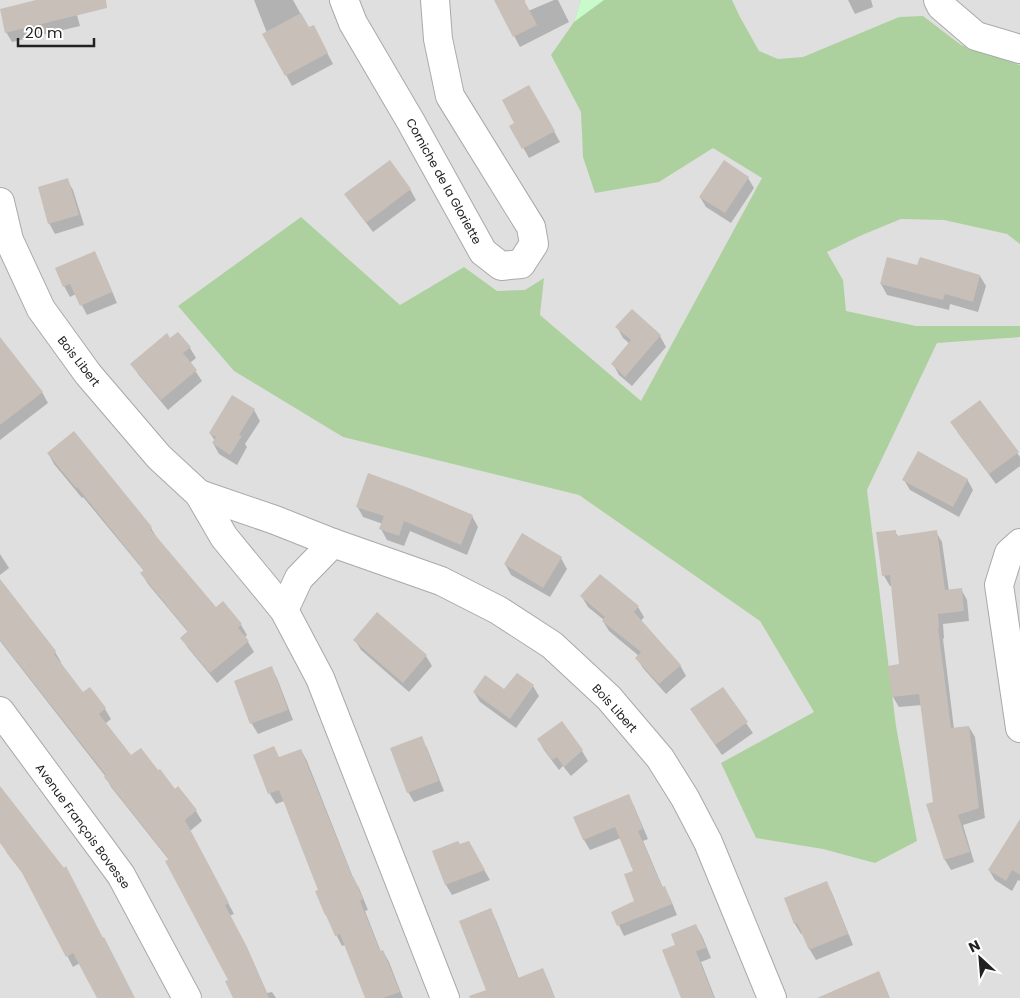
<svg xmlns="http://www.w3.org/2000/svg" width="1020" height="998" font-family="Poppins,sans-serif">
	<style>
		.residential { fill: #e0dfdf }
		.forest { fill: #add19e }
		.park { fill: #c8facc }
		.shadow { fill: #0003 }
		.building { fill: #c7bfb8 }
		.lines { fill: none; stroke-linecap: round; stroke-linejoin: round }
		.minor-casing { stroke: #a9a9a9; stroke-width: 30 }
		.minor { stroke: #fff; stroke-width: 28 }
		.labels { text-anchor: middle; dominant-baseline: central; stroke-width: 5; stroke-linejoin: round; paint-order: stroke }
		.street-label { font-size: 12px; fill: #222; stroke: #fff }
	</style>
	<rect width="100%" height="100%" fill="#f2efe9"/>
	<rect class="residential" x="0" y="0" width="1020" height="998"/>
	<path class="forest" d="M 581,0 L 732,0 L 740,17 L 759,51 L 778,59 L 803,57 L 899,17 L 923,16 L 961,45 L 1020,65 L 1020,244 L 1007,234 L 944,220 L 901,219 L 862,235 L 827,252 L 843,280 L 846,311 L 916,326 L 1020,326 L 1020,337 L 937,343 L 867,490 L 896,726 L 917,841 L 875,863 L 823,849 L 756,838 L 721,763 L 814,712 L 760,621 L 579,495 L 343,437 L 234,371 L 178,306 L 301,217 L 400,305 L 464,267 L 497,291 L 525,290 L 544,278 L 540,315 L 641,401 L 762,178 L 713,148 L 659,182 L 595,193 L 583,157 L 581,112 L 551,55 L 574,22 Z"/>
	<path class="park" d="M 581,0 L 604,0 L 574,22 Z"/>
	<g class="shadow">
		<path d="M 41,0 L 72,0 L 74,4 L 80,26 L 12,42 L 6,32 Z"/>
		<path d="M 254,0 L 293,0 L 309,29 L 319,37 L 333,64 L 292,86 L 264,34 L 267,33 Z"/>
		<path d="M 495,0 L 525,0 L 521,14 L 554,0 L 558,0 L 569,22 L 520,47 Z"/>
		<path d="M 848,0 L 871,0 L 873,7 L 855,14 Z"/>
		<path d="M 529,87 L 560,142 L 529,158 L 511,126 L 516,124 Z"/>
		<path d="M 748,178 L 754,188 L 731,223 L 706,207 L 700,197 Z"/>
		<path d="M 67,180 L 73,190 L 84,225 L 55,234 L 49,223 Z"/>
		<path d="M 410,189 L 416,200 L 373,232 L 352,204 Z"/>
		<path d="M 95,253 L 100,263 L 117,303 L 87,315 L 76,294 L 70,297 L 64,286 Z"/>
		<path d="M 918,266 L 980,276 L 986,286 L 978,312 L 950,304 L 949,310 L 887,295 L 881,284 Z"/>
		<path d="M 632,311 L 660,336 L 666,347 L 632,386 L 619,375 L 613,364 L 630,344 L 623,338 L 617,327 Z"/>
		<path d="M 178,333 L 190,348 L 196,358 L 190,363 L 202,381 L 168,410 L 138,374 L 132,364 Z"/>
		<path d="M 0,356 L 42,392 L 48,403 L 0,440 Z"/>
		<path d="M 980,402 L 1020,457 L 1020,466 L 996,484 L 958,433 L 952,422 Z"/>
		<path d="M 254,410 L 260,421 L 245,444 L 247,447 L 237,465 L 219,454 L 213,443 L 215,441 L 210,433 Z"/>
		<path d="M 48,453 L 151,528 L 157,538 L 215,609 L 223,603 L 241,625 L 247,635 L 245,637 L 254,652 L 217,683 L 188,648 L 182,638 L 188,632 L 148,584 L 142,574 L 145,572 L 83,497 L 82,498 L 54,464 Z"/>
		<path d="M 967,479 L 973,490 L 959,517 L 910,490 L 904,480 Z"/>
		<path d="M 357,506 L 472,516 L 478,527 L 467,555 L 410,531 L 404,546 L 387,540 L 381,529 L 383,524 L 363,517 Z"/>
		<path d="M 895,531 L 898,537 L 936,532 L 942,542 L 949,591 L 961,589 L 967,600 L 969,621 L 943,624 L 944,638 L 943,639 L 954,729 L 969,727 L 975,737 L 985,818 L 963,825 L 974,862 L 951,870 L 945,860 L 922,705 L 899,707 L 893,697 L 889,667 L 901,666 L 892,586 L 890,586 L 884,576 Z"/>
		<path d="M 0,554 L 9,568 L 0,575 Z"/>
		<path d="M 561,558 L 567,569 L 550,597 L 511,575 L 505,564 Z"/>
		<path d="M 0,580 L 55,652 L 61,662 L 60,664 L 83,694 L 90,689 L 105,709 L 111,719 L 105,724 L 131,757 L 175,791 L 178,788 L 196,811 L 202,821 L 190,831 L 234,914 L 229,916 L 252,959 L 267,993 L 272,992 L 276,998 L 234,998 L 230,981 L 169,860 L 111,787 L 106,777 L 0,641 Z"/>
		<path d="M 582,597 L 638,607 L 644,617 L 641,621 L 680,665 L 686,676 L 666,694 L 643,668 L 637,658 L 639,656 L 609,631 L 603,621 L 604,620 L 588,607 Z"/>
		<path d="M 355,640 L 426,656 L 432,666 L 409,692 L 361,650 Z"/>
		<path d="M 271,668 L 277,678 L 293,720 L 258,734 L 252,724 L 235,682 Z"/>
		<path d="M 533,686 L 539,696 L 516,728 L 480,702 L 474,692 L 504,691 Z"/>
		<path d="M 722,689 L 753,733 L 722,755 L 698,720 Z"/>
		<path d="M 421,738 L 427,748 L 444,791 L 414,802 L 408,792 Z"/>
		<path d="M 538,739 L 582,751 L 588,761 L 571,776 L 563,766 L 559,770 L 544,750 Z"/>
		<path d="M 301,750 L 307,761 L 354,880 L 359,888 L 368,910 L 365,911 L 381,952 L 383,951 L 389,962 L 403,998 L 366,998 L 345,945 L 342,946 L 326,915 L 320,890 L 284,801 L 276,804 L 270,794 L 254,756 L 280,758 Z"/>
		<path d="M 0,788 L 134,998 L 98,998 L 80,963 L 73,967 L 27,879 L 7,853 L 0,840 Z"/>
		<path d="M 628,796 L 634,806 L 648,839 L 643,841 L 663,888 L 664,888 L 670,898 L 677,915 L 624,936 L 613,913 L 636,901 L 634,871 L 621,838 L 590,850 L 584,840 L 575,818 Z"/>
		<path d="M 1020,833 L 1020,881 L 1018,880 L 1012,891 L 995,880 L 989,870 Z"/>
		<path d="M 468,842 L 490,880 L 452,895 L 446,885 L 433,852 Z"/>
		<path d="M 826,883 L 832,893 L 853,945 L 816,960 L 810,950 L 803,933 L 801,934 L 795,924 L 785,899 Z"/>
		<path d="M 490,910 L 496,920 L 519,979 L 542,970 L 548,980 L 555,998 L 491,998 Z"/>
		<path d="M 696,926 L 702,936 L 711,958 L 701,962 L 715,998 L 682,998 L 677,946 Z"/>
	</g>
	<g class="building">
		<path d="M 36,0 L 106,0 L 107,8 L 5,33 L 0,9 Z"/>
		<path d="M 494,0 L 524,0 L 537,25 L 513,37 Z"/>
		<path d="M 301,13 L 309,27 L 314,25 L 328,53 L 285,76 L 262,34 Z"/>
		<path d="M 529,85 L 555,131 L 522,149 L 509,126 L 514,123 L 502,100 Z"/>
		<path d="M 390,160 L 411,189 L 366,223 L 344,194 Z"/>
		<path d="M 724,160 L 749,177 L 725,213 L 699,197 Z"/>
		<path d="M 68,178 L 79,215 L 48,224 L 38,187 Z"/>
		<path d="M 95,251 L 112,292 L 80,306 L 70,284 L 63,287 L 55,268 Z"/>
		<path d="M 887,257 L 917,265 L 920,257 L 980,275 L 973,302 L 945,294 L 943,300 L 880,284 Z"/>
		<path d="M 632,309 L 661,335 L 625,377 L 611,364 L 631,340 L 615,327 Z"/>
		<path d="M 178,332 L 191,347 L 183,353 L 197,370 L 161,400 L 130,364 L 167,333 L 170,338 Z"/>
		<path d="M 0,337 L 43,392 L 0,425 Z"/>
		<path d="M 232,395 L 255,409 L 239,435 L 242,436 L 230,455 L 212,443 L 216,437 L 209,433 Z"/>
		<path d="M 980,400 L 1019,452 L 989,474 L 950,422 Z"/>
		<path d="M 74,431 L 152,527 L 150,529 L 216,607 L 223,601 L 242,624 L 238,628 L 249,641 L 210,673 L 180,638 L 188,631 L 140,573 L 144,570 L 77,487 L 76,488 L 47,453 Z"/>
		<path d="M 918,451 L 968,479 L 953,507 L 902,480 Z"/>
		<path d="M 368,473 L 409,488 L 473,515 L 461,545 L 404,521 L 399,536 L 379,529 L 384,516 L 356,507 Z"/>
		<path d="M 896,530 L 896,536 L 937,530 L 945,590 L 962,588 L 964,611 L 938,614 L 939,628 L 938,628 L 951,728 L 969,726 L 979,808 L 958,815 L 970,852 L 944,860 L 926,804 L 933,802 L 919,694 L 892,697 L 888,666 L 899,664 L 890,575 L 882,576 L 876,532 Z"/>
		<path d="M 522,533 L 562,557 L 543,588 L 504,564 Z"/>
		<path d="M 600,574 L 639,606 L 634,612 L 681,665 L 659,684 L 635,658 L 641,652 L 602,621 L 605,617 L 580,596 Z"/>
		<path d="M 0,579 L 56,651 L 54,654 L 83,692 L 90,687 L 106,708 L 99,714 L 131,755 L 141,748 L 158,770 L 160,769 L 175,789 L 178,786 L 197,810 L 185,820 L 229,903 L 225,905 L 247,947 L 269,998 L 233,998 L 225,981 L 228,980 L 165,861 L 169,859 L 104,777 L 106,775 L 0,640 Z"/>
		<path d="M 377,612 L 427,655 L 403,683 L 353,640 Z"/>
		<path d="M 272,666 L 288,710 L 250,724 L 234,681 Z"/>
		<path d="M 517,673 L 534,685 L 510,719 L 473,692 L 485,675 L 504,689 Z"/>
		<path d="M 723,687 L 748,722 L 715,745 L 690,709 Z"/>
		<path d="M 562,721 L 583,750 L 564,767 L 557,757 L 552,760 L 537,739 Z"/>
		<path d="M 422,736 L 439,781 L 407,793 L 390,748 Z"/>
		<path d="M 274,746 L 279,757 L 301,749 L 352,876 L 353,876 L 363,899 L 360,901 L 380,951 L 383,950 L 400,992 L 383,998 L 365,998 L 340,934 L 335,936 L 326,915 L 325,915 L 315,891 L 318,890 L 279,790 L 268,794 L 253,755 Z"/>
		<path d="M 0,786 L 64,868 L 66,866 L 103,938 L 104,937 L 135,998 L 97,998 L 73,953 L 66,957 L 21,871 L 0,843 Z"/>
		<path d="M 629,794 L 643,829 L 638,831 L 662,887 L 665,886 L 672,904 L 617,926 L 611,912 L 634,901 L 624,874 L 633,871 L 615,827 L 583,840 L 573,817 Z"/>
		<path d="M 1020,819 L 1020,875 L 1012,870 L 1006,881 L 988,870 Z"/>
		<path d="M 458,841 L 460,844 L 469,841 L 485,870 L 445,885 L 432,851 Z"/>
		<path d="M 827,881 L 848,934 L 809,950 L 797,923 L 794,924 L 784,898 Z"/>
		<path d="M 491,908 L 518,978 L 543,968 L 555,998 L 470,998 L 469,996 L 486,990 L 459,921 Z"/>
		<path d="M 696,924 L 706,948 L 696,951 L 714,998 L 681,998 L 662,950 L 675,945 L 671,934 Z"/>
		<path d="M 879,971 L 890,998 L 817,998 Z"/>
	</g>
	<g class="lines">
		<defs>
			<g id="minor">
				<path d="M 344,0 L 353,23 L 411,122 L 483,252 L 501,266 L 521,264 L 534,244 L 531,227 L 450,96 L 438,39 L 435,0"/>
				<path d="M 938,0 L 941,6 L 976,36 L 1020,49"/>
				<path d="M 0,202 L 9,240 L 41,309 L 88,374 L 159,457 L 199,494 L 224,537 L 284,610 L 320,678 L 445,998"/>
				<path d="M 199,494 L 275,520 L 333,543 L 441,581 L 498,610 L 552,645 L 609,698 L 660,758 L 685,798 L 708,842 L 772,998"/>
				<path d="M 1020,543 L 1009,553 L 999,585 L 1020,728"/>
				<path d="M 284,610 L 299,578 L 333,543"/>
				<path d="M 0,711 L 121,875 L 187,998"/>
			</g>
		</defs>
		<use href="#minor" class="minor-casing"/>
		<use href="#minor" class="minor"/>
	</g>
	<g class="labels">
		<g class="street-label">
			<text transform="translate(444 181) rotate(61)">Corniche de la Gloriette</text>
			<text transform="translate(79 361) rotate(52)">Bois Libert</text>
			<text transform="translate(615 708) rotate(48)">Bois Libert</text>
			<text transform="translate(83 826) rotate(54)">Avenue François Bovesse</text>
		</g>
	</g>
	<g transform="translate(980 958) rotate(334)" stroke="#ffffff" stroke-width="4" paint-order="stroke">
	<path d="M0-4L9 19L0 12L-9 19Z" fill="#222222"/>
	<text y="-8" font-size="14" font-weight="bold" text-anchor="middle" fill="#222222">N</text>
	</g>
	<path d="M18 38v8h76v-8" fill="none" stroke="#222222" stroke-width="2.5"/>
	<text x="25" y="38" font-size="15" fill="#222222" stroke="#ffffff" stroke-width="4" paint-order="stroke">20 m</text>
</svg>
